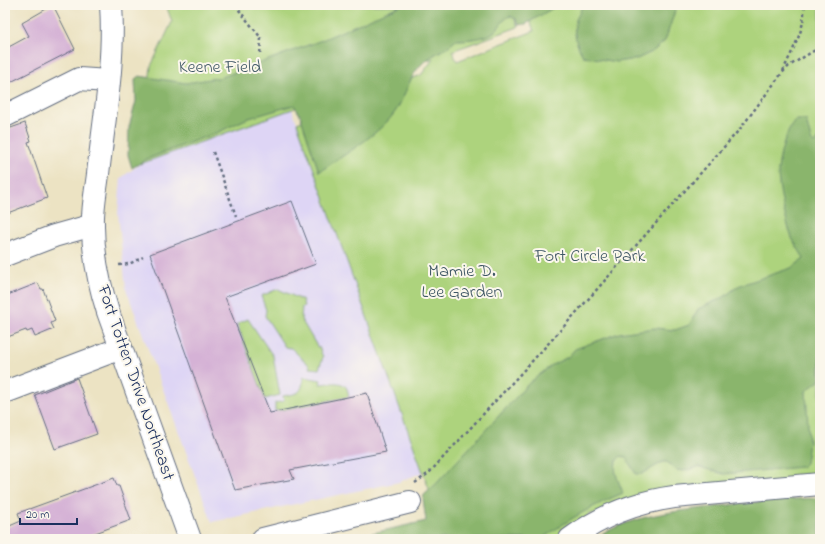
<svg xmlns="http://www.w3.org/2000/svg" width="825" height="544" font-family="'Indie Flower',sans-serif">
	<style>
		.built { fill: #ded5f5 }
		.green { fill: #add37d; stroke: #64816e }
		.forest { fill: #8ab56c; stroke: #527265 }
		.building { fill: #d5b2d6 }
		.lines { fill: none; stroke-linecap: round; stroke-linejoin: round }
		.minor-casing { stroke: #646e81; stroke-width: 24 }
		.path { stroke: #646e81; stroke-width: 2.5; stroke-dasharray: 3 3; stroke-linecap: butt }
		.minor { stroke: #fff; stroke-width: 22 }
		.labels { text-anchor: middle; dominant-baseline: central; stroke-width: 4; stroke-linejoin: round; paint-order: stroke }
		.park-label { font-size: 18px; fill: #405866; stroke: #fbf7ec }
		.street-label { font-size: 18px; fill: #1b2f5e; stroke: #fbf7ec }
	</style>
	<rect width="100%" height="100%" fill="#fbf7ec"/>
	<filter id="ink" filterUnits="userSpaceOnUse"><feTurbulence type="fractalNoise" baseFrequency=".025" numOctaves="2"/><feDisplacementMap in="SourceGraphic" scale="8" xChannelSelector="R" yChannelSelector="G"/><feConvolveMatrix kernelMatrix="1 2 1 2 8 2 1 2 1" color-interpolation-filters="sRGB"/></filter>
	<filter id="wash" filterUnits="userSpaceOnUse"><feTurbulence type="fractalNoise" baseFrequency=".012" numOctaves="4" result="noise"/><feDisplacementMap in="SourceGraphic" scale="16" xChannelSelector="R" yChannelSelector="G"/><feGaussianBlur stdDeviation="0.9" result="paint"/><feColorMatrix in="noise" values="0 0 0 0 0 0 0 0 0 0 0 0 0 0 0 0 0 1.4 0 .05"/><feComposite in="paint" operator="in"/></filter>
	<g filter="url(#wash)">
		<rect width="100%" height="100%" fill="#ece3c3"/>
		<path class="built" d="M 292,109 L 423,472 L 399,482 L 212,522 L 126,289 L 118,213 L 121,178 L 140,164 Z"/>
		<g class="green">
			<path d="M 166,5 L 510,5 L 518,27 L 452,51 L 457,61 L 534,31 L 524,5 L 820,5 L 820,477 L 590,514 L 557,539 L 447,539 L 297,123 L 421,75 L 434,58 L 140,164 L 151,66 L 172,22 Z"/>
			<path d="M 278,289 L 300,299 L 302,299 L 304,306 L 302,307 L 301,319 L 318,348 L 319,347 L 323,357 L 319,369 L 309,368 L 310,366 L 291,348 L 285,347 L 265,316 L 266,310 L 261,296 Z"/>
			<path d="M 248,319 L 273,356 L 280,395 L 265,399 L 237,324 Z"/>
			<path d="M 304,377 L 321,380 L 320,384 C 326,384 342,380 346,387 C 348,389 348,394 349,397 L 275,411 L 275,403 L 284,401 L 283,396 C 300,393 301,394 304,377 Z"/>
		</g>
		<g class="forest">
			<path d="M 401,5 L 558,5 L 526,24 L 519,25 L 516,19 L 510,16 C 502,20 500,27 494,32 C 485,39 466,40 456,40 C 444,52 430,54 419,67 C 407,81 404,102 392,116 C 376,136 341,157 319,172 L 300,115 L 294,105 L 246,119 L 221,131 L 147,159 L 132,168 L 128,155 L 129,127 L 136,101 L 135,79 L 139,76 L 186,83 L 222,77 L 322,40 Z"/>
			<path d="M 581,5 L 677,5 L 665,41 L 652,52 L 637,59 L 616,62 L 583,56 C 577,46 572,32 576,20 C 578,14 582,11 581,5 Z"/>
			<path d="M 796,120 L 806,120 L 811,140 L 814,143 L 817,141 L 820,131 L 820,380 L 806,391 L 809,443 L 806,463 L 802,467 L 724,474 L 699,467 L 683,471 L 676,470 L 667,462 L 663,462 L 642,474 L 636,474 L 626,458 L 621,456 C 609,465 619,481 623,493 C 594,505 567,520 542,539 L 332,539 L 364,535 L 426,521 L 423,499 L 424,495 L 436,484 L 529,383 L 552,365 L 568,357 L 575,349 L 619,333 L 655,328 L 675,330 L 689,325 L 698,309 L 724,297 L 738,286 L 791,268 L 804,259 C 801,252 795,245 792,238 C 786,223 778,187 778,171 C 779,157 786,129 796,120 Z"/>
			<path d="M 820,498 L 820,539 L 595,539 C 626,517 668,512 705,508 C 743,503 781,499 820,498 Z"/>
		</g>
		<g id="blocks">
			<g class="building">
				<path d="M 53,5 L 75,49 L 5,85 L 5,49 L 29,36 L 22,23 Z"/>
				<path d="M 25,123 L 31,141 L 28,142 L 47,198 L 5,214 L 5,130 Z"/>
				<path d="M 292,201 L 316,264 L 225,297 L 270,413 L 367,393 L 386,452 L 290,470 L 294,479 L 235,490 L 150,254 Z"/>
				<path d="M 38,283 L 41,289 L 43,289 L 55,321 L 51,323 L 54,329 L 35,337 L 32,330 L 27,332 L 26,330 L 5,338 L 5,296 Z"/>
				<path d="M 77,378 L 97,434 L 55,449 L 35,395 Z"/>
				<path d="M 114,478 L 117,486 L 119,486 L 131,520 L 79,539 L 5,539 L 5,528 L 21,521 L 18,513 Z"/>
			</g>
		</g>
	</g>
	<g filter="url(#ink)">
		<use href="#blocks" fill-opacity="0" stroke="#646e81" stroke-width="1"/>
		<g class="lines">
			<defs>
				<g id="minor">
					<path d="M 111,5 C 115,60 104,120 98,174 C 96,191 92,209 93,226 C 93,256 99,284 108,312 L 190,539"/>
					<path d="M 5,116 L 79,79 L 108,81"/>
					<path d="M 5,255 L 54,236 L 93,225"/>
					<path d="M 5,392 L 121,348"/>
					<path d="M 263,539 L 410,502"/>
					<path d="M 570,539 C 601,516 637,502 674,497 L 820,484"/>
				</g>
			</defs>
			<use href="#minor" class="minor-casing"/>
			<g class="path">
				<path d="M 235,5 L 261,38 L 260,55"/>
				<path d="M 783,71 C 792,50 806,29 804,5"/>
				<path d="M 213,152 L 236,216"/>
				<path d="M 119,265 L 129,264 L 143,257"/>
				<path d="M 415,483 L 429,473 L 558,333 L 740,129 L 782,73 L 789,66 L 820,47"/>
			</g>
			<use href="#minor" class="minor"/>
		</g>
	</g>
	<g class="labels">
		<g class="park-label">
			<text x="220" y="68">Keene Field</text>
			<text x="590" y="257">Fort Circle Park</text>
			<text x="462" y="272">Mamie D.<tspan x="462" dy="21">Lee Garden</tspan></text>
		</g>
		<g class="street-label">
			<text transform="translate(135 383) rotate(71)">Fort Totten Drive Northeast</text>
		</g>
	</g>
	<rect width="825" height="544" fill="none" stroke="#fbf7ec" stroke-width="20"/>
	<path d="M20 518v6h57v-6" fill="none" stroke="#1b2f5e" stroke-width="2"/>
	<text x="26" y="518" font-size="12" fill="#1b2f5e" stroke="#fbf7ec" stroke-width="3" paint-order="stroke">20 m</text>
</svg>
